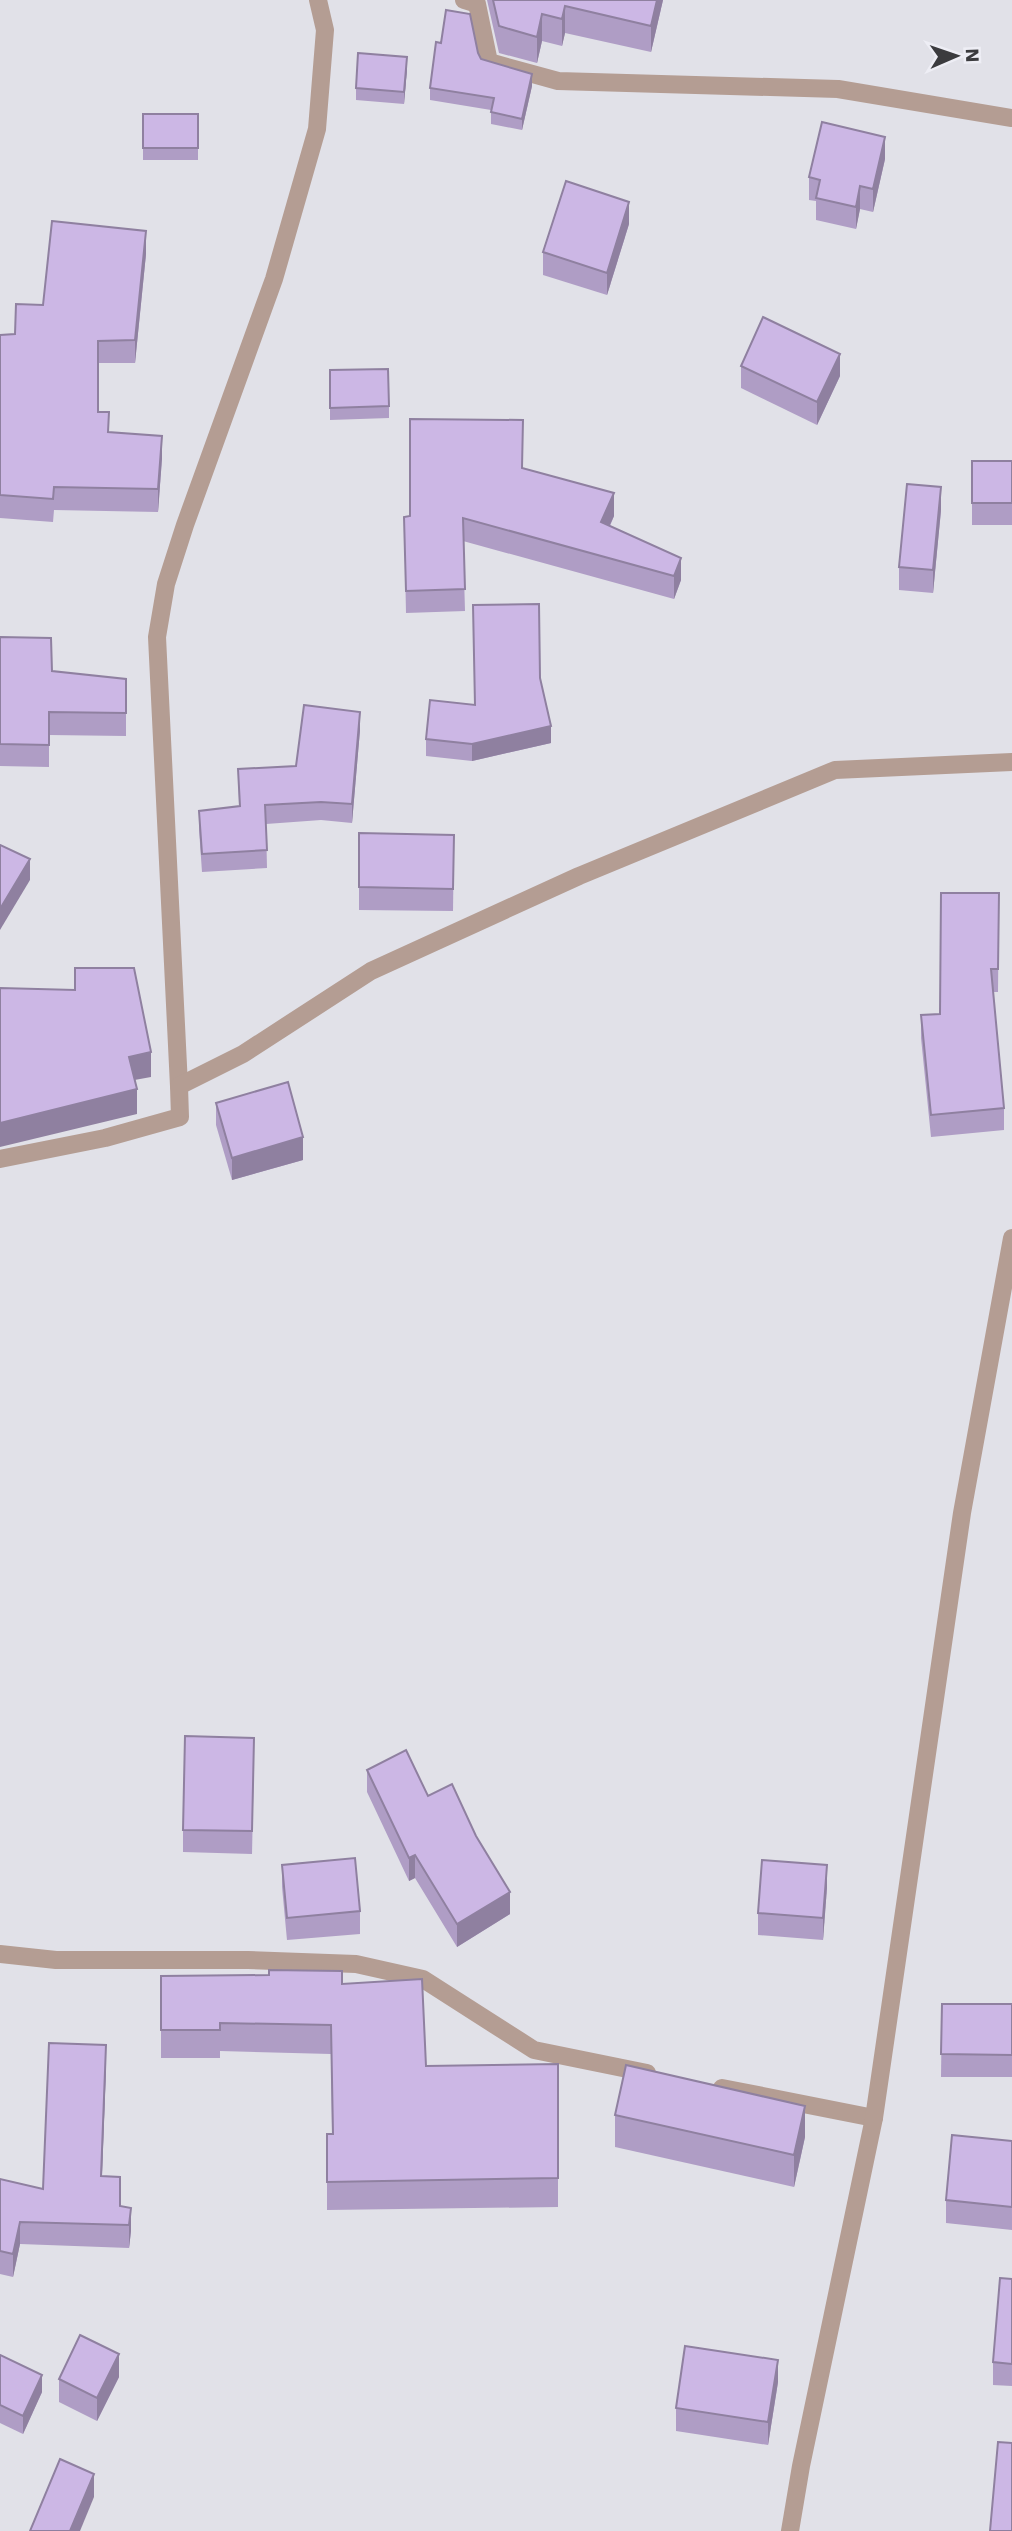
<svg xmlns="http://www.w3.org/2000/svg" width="1012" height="2531" font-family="'Work Sans',sans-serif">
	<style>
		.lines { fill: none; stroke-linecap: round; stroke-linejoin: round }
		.street { stroke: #b49d93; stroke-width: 18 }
		.wall { fill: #af9dc5 }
		.shaded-wall { fill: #8f80a0 }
		.building { fill: #ccb7e5; stroke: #8f80a0; stroke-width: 2 }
	</style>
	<rect width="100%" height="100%" fill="#e1e1e8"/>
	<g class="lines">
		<g class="street">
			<path d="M 464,0 L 477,4 L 489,62 L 558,81 L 838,89 L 1012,118"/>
			<path d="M 179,1086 L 157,637 L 166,584 L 185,525 L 274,279 L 317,129 L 325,30 L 318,0"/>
			<path d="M 0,1159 L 105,1138 L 180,1117 L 179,1086 L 243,1054 L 371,971 L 579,876 L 835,770 L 1012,762"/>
			<path d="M 0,1954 L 56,1960 L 248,1960 L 356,1964 L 423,1979 L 534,2050 L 647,2073"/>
			<path d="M 722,2088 L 874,2118"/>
			<path d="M 790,2531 L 801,2466 L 874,2118 L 962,1513 L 1012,1238"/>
		</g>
	</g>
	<g class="wall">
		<path d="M 487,0 L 663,0 L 651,52 L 565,33 L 562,46 L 542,41 L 537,63 L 499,53 Z"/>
		<path d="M 478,53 L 481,59 L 532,86 L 522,130 L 491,124 L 491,110 L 430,100 L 430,88 Z"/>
		<path d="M 407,69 L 404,104 L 356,100 L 356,88 Z"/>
		<rect x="143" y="114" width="55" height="46"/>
		<path d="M 885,159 L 873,212 L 860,209 L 856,229 L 816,220 L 816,201 L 809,200 L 809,177 Z"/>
		<path d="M 629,224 L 607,295 L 543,275 L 543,252 Z"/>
		<path d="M 146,254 L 135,363 L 98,363 L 98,412 L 109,432 L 162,458 L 158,512 L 54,510 L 53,522 L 0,518 L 0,335 L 15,334 L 43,305 Z"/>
		<path d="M 741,366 L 840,376 L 817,425 L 741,388 Z"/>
		<path d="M 330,370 L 389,406 L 389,418 L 330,420 Z"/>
		<rect x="972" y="461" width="40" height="64"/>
		<path d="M 522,468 L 614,516 L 610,526 L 681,580 L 674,599 L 463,541 L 465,611 L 406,613 L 404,517 L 410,516 Z"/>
		<path d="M 941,510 L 933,593 L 899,590 L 899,567 Z"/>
		<path d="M 0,637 L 52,671 L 126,679 L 126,736 L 49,735 L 49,767 L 0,766 Z"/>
		<path d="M 540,678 L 551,743 L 472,761 L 426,756 L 426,739 L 475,705 Z"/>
		<path d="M 360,730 L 352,823 L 321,820 L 266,824 L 267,868 L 202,872 L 199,829 L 199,811 L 239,806 L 238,769 L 296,766 Z"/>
		<path d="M 359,833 L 454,835 L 453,911 L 359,910 Z"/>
		<path d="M 999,893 L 998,992 L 993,992 L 1004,1108 L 1004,1130 L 931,1137 L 921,1038 L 921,1015 L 940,1014 Z"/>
		<path d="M 216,1103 L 303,1160 L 232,1180 L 216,1125 Z"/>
		<path d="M 254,1760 L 252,1854 L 183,1852 L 183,1830 Z"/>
		<path d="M 367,1770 L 428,1796 L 476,1836 L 510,1914 L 457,1947 L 415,1878 L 409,1881 L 367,1792 Z"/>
		<path d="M 282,1865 L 360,1911 L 360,1934 L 287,1940 L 282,1887 Z"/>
		<path d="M 827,1887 L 823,1940 L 758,1935 L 758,1913 Z"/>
		<path d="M 161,1976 L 342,1984 L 426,2066 L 558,2064 L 558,2207 L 327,2210 L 327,2134 L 332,2134 L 331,2054 L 220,2051 L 220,2058 L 161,2058 Z"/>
		<path d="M 942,2004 L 1012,2004 L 1012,2077 L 941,2077 Z"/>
		<path d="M 106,2067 L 102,2176 L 120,2206 L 131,2208 L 131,2231 L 129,2248 L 20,2244 L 13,2277 L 0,2274 L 0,2179 L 43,2189 Z"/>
		<path d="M 615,2115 L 805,2137 L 794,2187 L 615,2147 Z"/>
		<path d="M 1012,2141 L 1012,2230 L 946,2223 L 946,2200 Z"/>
		<path d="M 1012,2279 L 1012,2386 L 993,2385 L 993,2362 Z"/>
		<path d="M 0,2355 L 42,2392 L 23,2434 L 0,2423 Z"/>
		<path d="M 119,2377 L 97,2421 L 59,2402 L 59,2379 Z"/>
		<path d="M 778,2382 L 768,2445 L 676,2431 L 676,2408 Z"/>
	</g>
	<g class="shaded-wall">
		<path d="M 657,0 L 663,0 L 651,52 L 651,26 Z"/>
		<path d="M 565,6 L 565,33 L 562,46 L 562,19 Z"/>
		<path d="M 542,14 L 542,41 L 537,63 L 537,37 Z"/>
		<path d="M 407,57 L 407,69 L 404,104 L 404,92 Z"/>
		<path d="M 532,74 L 532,86 L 522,130 L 522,119 Z"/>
		<path d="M 885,137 L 885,159 L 873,212 L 873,189 Z"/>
		<path d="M 860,186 L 860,209 L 856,229 L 856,207 Z"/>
		<path d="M 629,202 L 629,224 L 607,295 L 607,273 Z"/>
		<path d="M 146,231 L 146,254 L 135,363 L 135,340 Z"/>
		<path d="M 840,354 L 840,376 L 817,425 L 817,402 Z"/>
		<path d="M 162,436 L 162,458 L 158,512 L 158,489 Z"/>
		<path d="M 941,487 L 941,510 L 933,593 L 933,570 Z"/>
		<path d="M 614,493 L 614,516 L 601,544 L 601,522 Z"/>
		<path d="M 681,558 L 681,580 L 674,599 L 674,576 Z"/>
		<path d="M 360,712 L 360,730 L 352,823 L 352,804 Z"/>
		<path d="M 551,726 L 551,743 L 472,761 L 472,744 Z"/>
		<path d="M 30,859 L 30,880 L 0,930 L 0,909 Z"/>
		<path d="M 151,1052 L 151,1077 L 129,1081 L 129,1057 Z"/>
		<path d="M 137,1089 L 137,1114 L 0,1147 L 0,1123 Z"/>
		<path d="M 303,1137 L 303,1160 L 232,1180 L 232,1158 Z"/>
		<path d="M 415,1855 L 415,1878 L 409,1881 L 409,1858 Z"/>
		<path d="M 827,1865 L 827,1887 L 823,1940 L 823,1918 Z"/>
		<path d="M 510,1892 L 510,1914 L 457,1947 L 457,1924 Z"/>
		<path d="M 106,2045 L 106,2067 L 101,2199 L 101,2176 Z"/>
		<path d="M 805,2106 L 805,2137 L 794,2187 L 794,2155 Z"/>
		<path d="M 131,2208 L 131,2231 L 129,2248 L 129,2225 Z"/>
		<path d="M 20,2222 L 20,2244 L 13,2277 L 13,2254 Z"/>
		<path d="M 119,2354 L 119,2377 L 97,2421 L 97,2398 Z"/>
		<path d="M 778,2360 L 778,2382 L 768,2445 L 768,2422 Z"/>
		<path d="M 42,2375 L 42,2392 L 23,2434 L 23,2416 Z"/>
		<path d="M 94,2474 L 94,2497 L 80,2531 L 70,2531 Z"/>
	</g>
	<g class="building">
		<path d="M 493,0 L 657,0 L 651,26 L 565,6 L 562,19 L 542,14 L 537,37 L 499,26 Z"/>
		<path d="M 446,10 L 470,14 L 478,53 L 481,59 L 532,74 L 522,119 L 491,112 L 494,98 L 430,88 L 436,42 L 441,43 Z"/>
		<path d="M 358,53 L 407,57 L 404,92 L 356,88 Z"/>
		<rect x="143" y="114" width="55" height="34"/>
		<path d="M 822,122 L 885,137 L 873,189 L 860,186 L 856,207 L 816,198 L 820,180 L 809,177 Z"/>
		<path d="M 566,181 L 629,202 L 607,273 L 543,252 Z"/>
		<path d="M 52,221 L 146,231 L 135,340 L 98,341 L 98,412 L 109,412 L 108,432 L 162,436 L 158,489 L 54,487 L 53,499 L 0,495 L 0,335 L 15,334 L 16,304 L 43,305 Z"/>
		<path d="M 763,317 L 840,354 L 817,402 L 741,366 Z"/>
		<path d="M 388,369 L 389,406 L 330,408 L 330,370 Z"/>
		<path d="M 410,419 L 523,420 L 522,468 L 614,493 L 601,522 L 681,558 L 674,576 L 463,518 L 465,589 L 406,591 L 404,517 L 410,516 Z"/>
		<rect x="972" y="461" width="40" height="42"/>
		<path d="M 907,484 L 941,487 L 933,570 L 899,567 Z"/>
		<path d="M 539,604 L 540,678 L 551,726 L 472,744 L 426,739 L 430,700 L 475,705 L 473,605 Z"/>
		<path d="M 0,637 L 51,638 L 52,671 L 126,679 L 126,713 L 49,712 L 49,745 L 0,744 Z"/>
		<path d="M 304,705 L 360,712 L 352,804 L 321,802 L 265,805 L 267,850 L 202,854 L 199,811 L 240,806 L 238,769 L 296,766 Z"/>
		<path d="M 359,833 L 454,835 L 453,889 L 359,887 Z"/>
		<path d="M 0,845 L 30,859 L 0,909 Z"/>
		<path d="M 941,893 L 999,893 L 998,969 L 991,969 L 1004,1108 L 931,1115 L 921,1015 L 940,1014 Z"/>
		<path d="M 75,968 L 134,968 L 151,1052 L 129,1057 L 137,1089 L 0,1123 L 0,988 L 75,990 Z"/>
		<path d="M 288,1082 L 303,1137 L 232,1158 L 216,1103 Z"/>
		<path d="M 185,1736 L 254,1738 L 252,1831 L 183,1830 Z"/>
		<path d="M 406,1750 L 428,1796 L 452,1784 L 476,1836 L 510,1892 L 457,1924 L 415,1855 L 409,1858 L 367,1770 Z"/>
		<path d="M 355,1858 L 360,1911 L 287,1918 L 282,1865 Z"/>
		<path d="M 762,1860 L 827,1865 L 823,1918 L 758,1913 Z"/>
		<path d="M 269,1970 L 342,1971 L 342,1984 L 422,1979 L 426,2066 L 558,2064 L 558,2178 L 327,2182 L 327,2134 L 333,2134 L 331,2025 L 220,2023 L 220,2030 L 161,2030 L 161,1976 L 269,1975 Z"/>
		<path d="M 942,2004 L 1012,2004 L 1012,2055 L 941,2054 Z"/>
		<path d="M 49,2043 L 106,2045 L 101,2176 L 120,2177 L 120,2206 L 131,2208 L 129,2225 L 20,2222 L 13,2254 L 0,2251 L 0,2179 L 43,2189 Z"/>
		<path d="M 626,2065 L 805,2106 L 794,2155 L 615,2115 Z"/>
		<path d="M 952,2135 L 1012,2141 L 1012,2207 L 946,2200 Z"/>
		<path d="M 1000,2278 L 1012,2279 L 1012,2364 L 993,2362 Z"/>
		<path d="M 80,2335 L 119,2354 L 97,2398 L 59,2379 Z"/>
		<path d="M 685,2346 L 778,2360 L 768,2422 L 676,2408 Z"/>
		<path d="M 0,2355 L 42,2375 L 23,2416 L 0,2405 Z"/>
		<path d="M 998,2442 L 1012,2443 L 1012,2531 L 990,2531 Z"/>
		<path d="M 60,2459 L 94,2474 L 70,2531 L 30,2531 Z"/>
	</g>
	<g transform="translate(956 56) rotate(88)" stroke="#eeeef5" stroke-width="5" paint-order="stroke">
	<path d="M0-5L12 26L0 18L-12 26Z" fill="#3b3b3e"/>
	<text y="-10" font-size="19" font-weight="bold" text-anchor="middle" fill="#3b3b3e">N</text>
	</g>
</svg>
